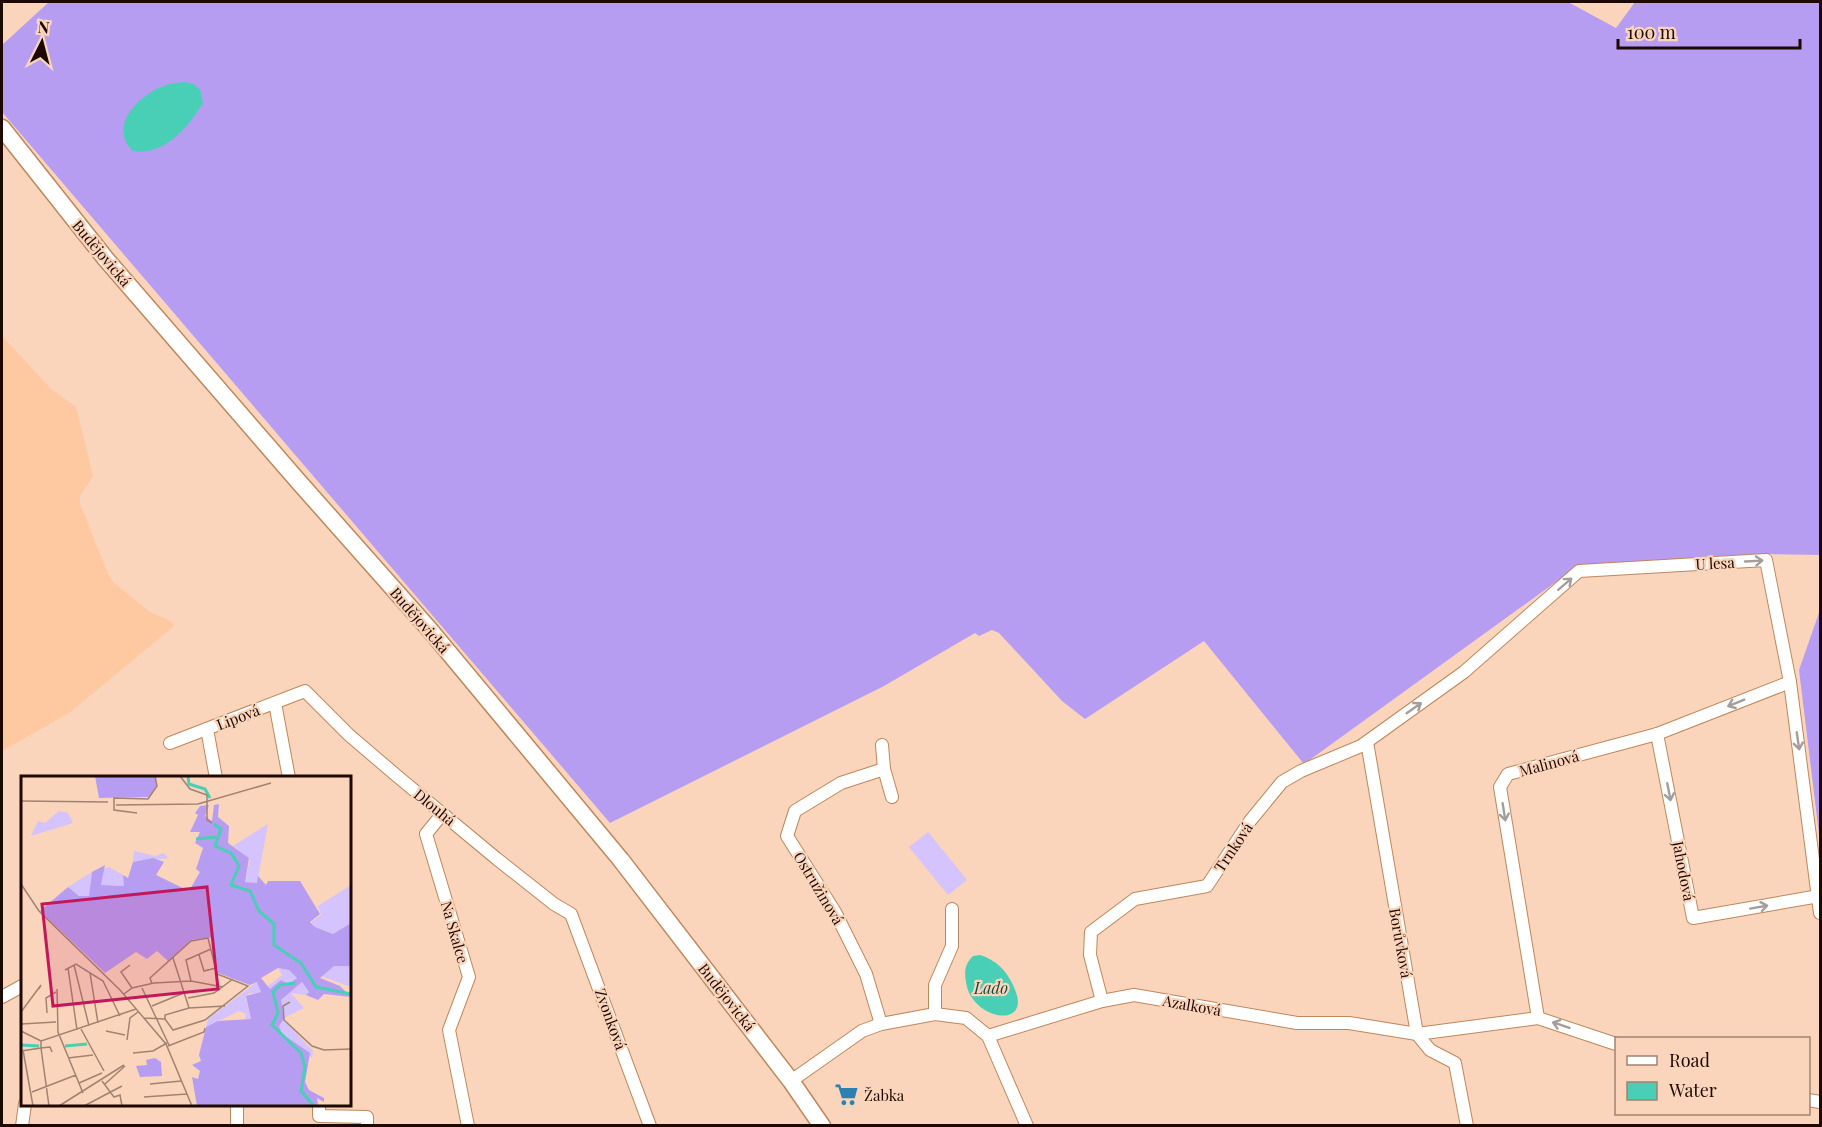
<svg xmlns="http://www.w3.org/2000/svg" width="1822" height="1127" font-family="'Playfair Display',serif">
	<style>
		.built { fill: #fec8a0 }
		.green { fill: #d4c3ff }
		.forest { fill: #b79df2 }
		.water { fill: #49cfb5 }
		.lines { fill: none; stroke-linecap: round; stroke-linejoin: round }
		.minor-casing { stroke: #bf875c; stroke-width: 14 }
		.secondary-casing { stroke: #bf875c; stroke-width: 19 }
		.minor { stroke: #fff; stroke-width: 12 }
		.secondary { stroke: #fff; stroke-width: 16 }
		.oneway { stroke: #a59d99 }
		.labels { text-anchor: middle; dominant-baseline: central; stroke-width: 4.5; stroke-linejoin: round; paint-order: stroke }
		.street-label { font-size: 15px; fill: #1d0900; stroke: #fad5bb }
		.poi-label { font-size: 15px; fill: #1d0900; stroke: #fad5bb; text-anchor: start }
		.water-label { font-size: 16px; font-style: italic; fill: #0e483e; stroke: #fad5bb }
		.inset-river { fill: none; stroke: #49cfb5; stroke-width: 3 }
		.inset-road { fill: none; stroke: #a28370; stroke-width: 1.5 }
		.view { fill: #c2185b; fill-opacity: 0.15; stroke: #c2185b; stroke-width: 3 }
		.inset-edge { fill: none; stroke: #1d0900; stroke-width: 3 }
	</style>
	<rect width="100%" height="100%" fill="#fad5bb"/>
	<path class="built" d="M 2,336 L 51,389 L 76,407 L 93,476 L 80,496 L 80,504 L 108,574 L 114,583 L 150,612 L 171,621 L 174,626 L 69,713 L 2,751 Z"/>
	<path class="green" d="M 928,832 L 967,880 L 948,895 L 909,847 Z"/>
	<g class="forest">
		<path d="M 49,2 L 1568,2 L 1616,28 L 1635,2 L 1820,2 L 1820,555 L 1769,554 L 1578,566 L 1304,764 L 1204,641 L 1085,719 L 1062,701 L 999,633 L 992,630 L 979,636 L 975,633 L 884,686 L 610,823 L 2,112 L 2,45 Z"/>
		<path d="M 1820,610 L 1820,842 L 1799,670 Z"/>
	</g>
	<g class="water">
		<path d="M 185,82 L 193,84 L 200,89 L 203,103 C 188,127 165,156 133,151 C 107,125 140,94 166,85 C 172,83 179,83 185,82 Z"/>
		<path d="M 980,955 C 996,960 1006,970 1013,985 C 1036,1031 971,1021 966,982 C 964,971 965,964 973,956 Z"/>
	</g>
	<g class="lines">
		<defs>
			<g id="minor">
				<path d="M 275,703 L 289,778"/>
				<path d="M 207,729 L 216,778"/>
				<path d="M 1657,734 L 1693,918 L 1819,896"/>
				<path d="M 1367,742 L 1417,1034 L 1430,1050 L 1455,1063 L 1467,1126"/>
				<path d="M 170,743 L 305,691 L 349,735 L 397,776 L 497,859 L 554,904 L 571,914 L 650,1126"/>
				<path d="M 882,745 L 884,769 L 892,797"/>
				<path d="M 443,813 L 426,834 L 469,977 L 449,1030 L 468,1126"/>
				<path d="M 2,997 L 22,986"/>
				<path d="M 1102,1001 L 1090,955 L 1091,932 L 1135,899 L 1207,886 L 1250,821 L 1282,782 L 1301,771 L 1361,746 L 1464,672 L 1579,571 L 1766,560 L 1790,682 L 1820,913"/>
				<path d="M 935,1014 L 935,985 L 952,946 L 952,909"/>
				<path d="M 1538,1018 L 1500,787 L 1508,774 L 1657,734 L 1790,682"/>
				<path d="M 881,1024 L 866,974 L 835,912 L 787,836 L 795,811 L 841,783 L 884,769"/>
				<path d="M 988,1036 L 1102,1001 L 1134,995 L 1297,1023 L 1349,1023 L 1417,1034 L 1538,1018 L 1616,1044"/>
				<path d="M 791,1081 L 862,1031 L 881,1024 L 935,1014 L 966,1018 L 988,1036 L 1027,1126"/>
				<path d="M 1808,1100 L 1820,1102"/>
				<path d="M 319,1104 L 319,1116 L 367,1117 L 367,1126"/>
				<path d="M 22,1126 L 25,1104"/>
				<path d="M 237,1126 L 237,1104"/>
			</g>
			<path id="secondary" d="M 2,128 L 105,258 L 298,481 L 430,630 L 621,860 L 791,1081 L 822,1126"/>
		</defs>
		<use href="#minor" class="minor-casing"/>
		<use href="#secondary" class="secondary-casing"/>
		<use href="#minor" class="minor"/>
		<use href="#secondary" class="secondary"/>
	</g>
	<defs><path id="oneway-shaft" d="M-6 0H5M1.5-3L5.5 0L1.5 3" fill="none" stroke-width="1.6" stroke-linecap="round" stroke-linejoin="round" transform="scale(1.5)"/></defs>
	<g class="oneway">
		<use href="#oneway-shaft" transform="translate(1754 561) rotate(-3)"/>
		<use href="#oneway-shaft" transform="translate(1565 584) rotate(-41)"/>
		<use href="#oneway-shaft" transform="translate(1736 703) rotate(158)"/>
		<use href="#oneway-shaft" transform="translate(1414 708) rotate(-35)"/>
		<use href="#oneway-shaft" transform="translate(1798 741) rotate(82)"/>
		<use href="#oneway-shaft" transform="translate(1669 792) rotate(79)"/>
		<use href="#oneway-shaft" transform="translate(1504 812) rotate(81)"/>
		<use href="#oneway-shaft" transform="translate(1759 907) rotate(-10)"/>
		<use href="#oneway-shaft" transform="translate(1561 1025) rotate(-162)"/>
	</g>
	<defs>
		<symbol id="supermarket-bare" viewBox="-9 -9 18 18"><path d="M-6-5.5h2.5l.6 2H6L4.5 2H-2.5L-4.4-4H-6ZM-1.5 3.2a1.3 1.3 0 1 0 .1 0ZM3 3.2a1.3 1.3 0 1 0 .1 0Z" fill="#2c81b1" stroke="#fad5bb" stroke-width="2.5" paint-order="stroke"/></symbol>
	</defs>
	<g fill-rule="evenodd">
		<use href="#supermarket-bare" x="830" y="1078" width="33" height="33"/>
	</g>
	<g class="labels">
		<g class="street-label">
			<text transform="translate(102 253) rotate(50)">Budějovická</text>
			<text transform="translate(1715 563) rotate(-3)">U lesa</text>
			<text transform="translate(420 620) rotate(49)">Budějovická</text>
			<text transform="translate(238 717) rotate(-21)">Lipová</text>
			<text transform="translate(1549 763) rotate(-15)">Malinová</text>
			<text transform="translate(435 807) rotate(39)">Dlouhá</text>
			<text transform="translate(1233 847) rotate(-56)">Trnková</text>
			<text transform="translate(1684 871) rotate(79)">Jahodová</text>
			<text transform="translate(819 888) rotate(59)">Ostružinová</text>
			<text transform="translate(455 932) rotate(74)">Na Skalce</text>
			<text transform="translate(1401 943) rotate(80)">Borůvková</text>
			<text transform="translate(727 997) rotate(52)">Budějovická</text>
			<text transform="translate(1192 1005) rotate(10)">Azalková</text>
			<text transform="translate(611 1019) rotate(70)">Zvonková</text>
		</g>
		<g class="poi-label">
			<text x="864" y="1095">Žabka</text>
		</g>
		<g class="water-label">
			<text x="991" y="987">Lado</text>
		</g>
	</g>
	<g transform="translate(21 776)">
		<rect width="330" height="330" fill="#fad5bb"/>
		<path d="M 38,35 L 47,37 L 52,47 L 10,60 L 17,45 L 24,47 ZM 247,48 L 236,107 L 224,106 L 229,83 L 212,70 ZM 113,75 L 134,80 L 142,77 L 148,82 L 112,86 ZM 88,91 L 102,99 L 104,110 L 80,109 L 82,93 ZM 71,96 L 68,120 L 58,120 L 47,111 ZM 330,109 L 330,147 L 312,158 L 294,151 L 290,146 L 300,139 L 297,130 ZM 313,190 L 330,190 L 330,211 L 300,200 ZM 257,192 L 268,194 L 277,202 L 268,208 L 260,204 L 249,214 L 246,211 L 261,199 ZM 236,206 L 241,216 L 227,218 L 225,222 L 230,243 L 224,244 L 225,238 L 218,235 L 185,251 L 187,243 ZM 281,206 L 288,216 L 285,219 L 270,217 L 283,232 L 263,242 L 260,224 ZM 263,244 L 292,275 L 291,282 L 261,258 L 257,250 Z" fill="#d4c3ff"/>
		<path d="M 74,0 L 134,0 L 136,9 L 128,21 L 78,22 ZM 198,28 L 197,41 L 208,50 L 207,67 L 228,82 L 224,106 L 236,107 L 237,100 L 245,109 L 247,105 L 279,105 L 299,138 L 289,146 L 294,151 L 312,158 L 330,147 L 330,190 L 313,190 L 299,202 L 319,210 L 330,221 L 303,218 L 297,224 L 285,219 L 288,216 L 281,206 L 260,224 L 263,243 L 258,250 L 261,258 L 289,277 L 284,306 L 288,314 L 303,322 L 303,326 L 296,322 L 297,330 L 176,330 L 171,301 L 177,303 L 179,295 L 171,289 L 180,285 L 178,279 L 185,251 L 197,245 L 230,243 L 225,220 L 240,216 L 236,206 L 229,209 L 197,197 L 192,161 L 170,164 L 147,185 L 136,175 L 126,183 L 115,176 L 84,197 L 19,135 L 47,111 L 58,120 L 68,120 L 71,96 L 84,89 L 80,109 L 103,110 L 102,99 L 107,102 L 112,86 L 132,82 L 143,86 L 135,99 L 168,115 L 179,96 L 175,93 L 182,72 L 174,67 L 179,56 L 169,56 L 177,39 L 174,37 L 179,30 L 188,29 L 184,40 L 191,45 L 193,29 ZM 257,192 L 268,194 L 276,202 L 268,208 L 260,204 L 249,213 L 240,202 ZM 134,282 L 140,286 L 141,300 L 119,301 L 115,290 L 126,289 L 125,284 Z" fill="#b79df2" fill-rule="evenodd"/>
		<path class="inset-river" d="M 167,0 L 168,8 L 184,13 L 189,22M 193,48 L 200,53 L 194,70 L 210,77 L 218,90 L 210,109 L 229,115 L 238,135 L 253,148 L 253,169 L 280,187 L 295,211 L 330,218M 175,63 L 195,61M 274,207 L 259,209 L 252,216 L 257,237 L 251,249 L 280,277 L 284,291 L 280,315 L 293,330M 0,269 L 18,270M 44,270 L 66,268"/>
		<path class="inset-road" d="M 159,0 L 169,13 L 186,19 L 186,44 L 191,47M 0,25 L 87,26M 95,29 L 177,28 L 250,7M 116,37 L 93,34 L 93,22 L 127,23 L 136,10 L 134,0M 0,108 L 18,135 L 99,214 L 145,268 L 171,330M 178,179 L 183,195 L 195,192M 152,182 L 168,232M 53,189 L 68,250M 109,189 L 100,196 L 111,212M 47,192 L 56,254M 44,194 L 55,188 L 82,205 L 99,240M 69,197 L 77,247M 170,205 L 165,184 L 190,173M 131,208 L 129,202 L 170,165 L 187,162 L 196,198 L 227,210 L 184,244 L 152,254 L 144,243M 121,212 L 148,269M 36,213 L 37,256 L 62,317M 103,218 L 111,212 L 133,207 L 170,205 L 202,211M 167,222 L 193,217 L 212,203M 269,226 L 262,230 L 263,244 L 291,270 L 303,274 L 330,273M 131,230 L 165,216M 0,236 L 20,209 L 18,213M 26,237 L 25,222 L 35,216M 123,242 L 144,243M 144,243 L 144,239 L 168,232 L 204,230M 0,248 L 35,246M 60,253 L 83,295M 0,255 L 20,265M 85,255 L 104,259M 106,264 L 109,242 L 117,236M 147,270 L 183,256 L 184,252M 2,274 L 12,330M 0,275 L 20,272 L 20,265 L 115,233M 112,277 L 132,275 L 146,267M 47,282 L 72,279M 81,305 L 93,321 L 99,319 L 101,330M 58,307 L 81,297M 84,308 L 104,290M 129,308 L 160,305M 11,316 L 55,299M 123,321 L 166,318M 28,330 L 20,272 L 29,271 L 31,276M 38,330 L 103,289M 63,330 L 101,310"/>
		<path class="view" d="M 186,111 L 197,213 L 32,230 L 21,128 Z"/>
		<rect width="330" height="330" class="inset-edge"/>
	</g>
	<rect width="1822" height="1127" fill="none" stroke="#1d0900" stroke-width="6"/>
	<rect x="1615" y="1037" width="195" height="78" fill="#fad5bb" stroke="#a28370" stroke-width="1.5"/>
	<rect x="1627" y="1056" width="30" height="9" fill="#ffffff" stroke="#a28370" stroke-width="1.5"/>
	<text x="1669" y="1067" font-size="18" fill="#1d0900">Road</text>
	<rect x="1627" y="1082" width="30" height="18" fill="#49cfb5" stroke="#a28370" stroke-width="1.5"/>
	<text x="1669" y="1097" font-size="18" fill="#1d0900">Water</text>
	<g transform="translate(42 42) rotate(6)" stroke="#fad5bb" stroke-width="4.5" paint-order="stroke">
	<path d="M0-4.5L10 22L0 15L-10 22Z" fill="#1d0900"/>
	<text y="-9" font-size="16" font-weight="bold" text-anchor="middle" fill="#1d0900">N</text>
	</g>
	<path d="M1618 39v9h182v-9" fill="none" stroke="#1d0900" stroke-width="3"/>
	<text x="1627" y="39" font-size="18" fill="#1d0900" stroke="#fad5bb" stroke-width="4.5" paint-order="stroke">100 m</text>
</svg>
